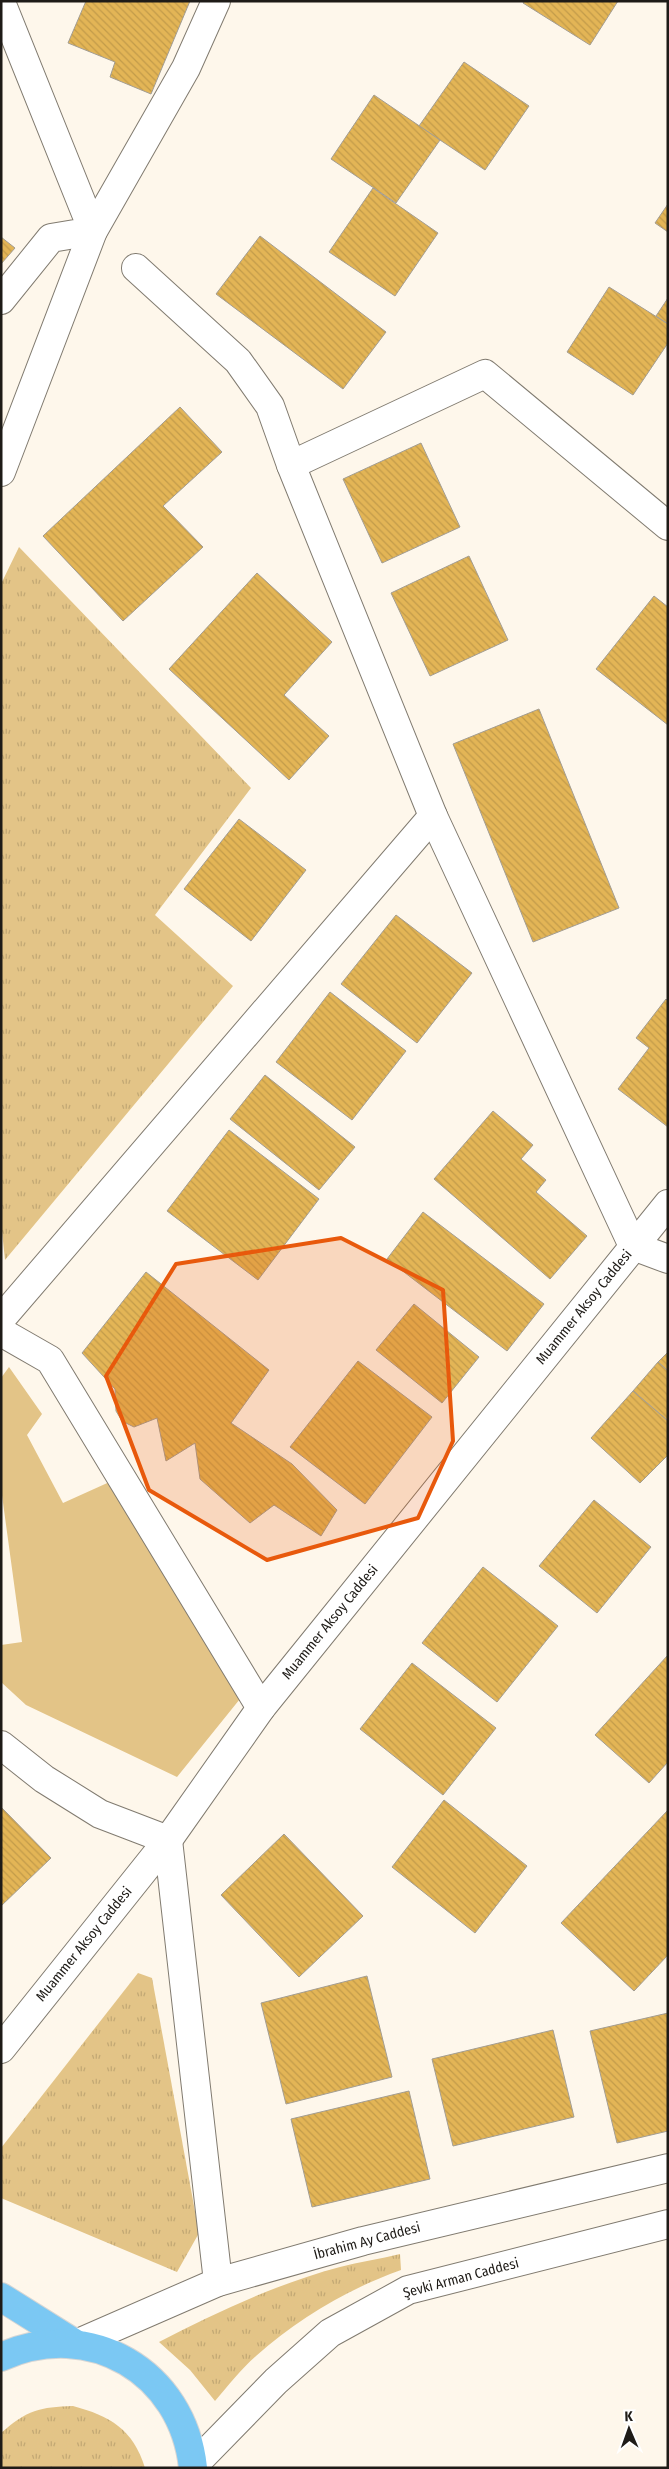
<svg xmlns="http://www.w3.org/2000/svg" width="669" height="2469" font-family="'Fira Sans Condensed',sans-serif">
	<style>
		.grass { fill: url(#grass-tufts) }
		.park { fill: #e3c487 }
		.building { fill: url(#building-back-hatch); stroke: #a39d92 }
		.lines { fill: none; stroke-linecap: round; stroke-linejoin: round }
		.street-casing { stroke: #817b70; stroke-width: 30 }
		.secondary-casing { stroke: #817b70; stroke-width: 30 }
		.primary-casing { stroke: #d6d6d5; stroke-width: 30 }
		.street { stroke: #fff; stroke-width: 28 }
		.secondary { stroke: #fff; stroke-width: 28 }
		.primary { stroke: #7bc8f3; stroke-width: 28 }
		.marked { fill: #e8590c; fill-opacity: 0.2; stroke: #e8590c; stroke-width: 4; stroke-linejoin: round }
		.labels { text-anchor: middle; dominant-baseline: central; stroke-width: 4; stroke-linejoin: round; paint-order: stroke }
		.street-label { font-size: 14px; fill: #1e1b17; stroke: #fff }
	</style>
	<defs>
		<pattern id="grass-tufts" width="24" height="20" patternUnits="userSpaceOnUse" patternTransform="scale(1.25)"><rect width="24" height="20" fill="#e3c487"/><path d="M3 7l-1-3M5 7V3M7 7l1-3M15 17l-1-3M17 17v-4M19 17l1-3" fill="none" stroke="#c2a874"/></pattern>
		<pattern id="building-back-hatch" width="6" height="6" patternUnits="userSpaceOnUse" patternTransform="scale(1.25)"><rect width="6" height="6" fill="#e3b556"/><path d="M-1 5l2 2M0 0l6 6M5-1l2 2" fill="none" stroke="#c29b4a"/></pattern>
	</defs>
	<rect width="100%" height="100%" fill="#fef7eb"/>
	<g class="grass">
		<path d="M 19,547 L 251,788 L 155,915 L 233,986 L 5,1260 L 1,1222 L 1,584 Z"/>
		<path d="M 138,1973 L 152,1978 L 199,2233 L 177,2272 L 1,2198 L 1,2148 Z"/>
		<path d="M 400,2254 L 401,2270 C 348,2289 299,2318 256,2356 C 241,2369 228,2386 215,2401 L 190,2370 L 159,2342 C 217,2312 276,2284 340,2267 C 359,2262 380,2259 400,2254 Z"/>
		<path d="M 73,2406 C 110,2416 133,2429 145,2468 L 1,2468 L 1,2433 C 27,2410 40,2407 73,2406 Z"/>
	</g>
	<path class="park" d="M 9,1367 L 42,1414 L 27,1435 L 63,1503 L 125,1475 L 252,1684 L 177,1777 L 26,1705 L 1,1682 L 1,1645 L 22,1642 L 1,1488 L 1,1378 Z"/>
	<g class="building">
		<path d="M 86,1 L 190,1 L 151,94 L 110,77 L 115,62 L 68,43 Z"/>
		<path d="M 524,1 L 618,1 L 590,45 L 523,3 Z"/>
		<path d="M 464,62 L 529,106 L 485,170 L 419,126 Z"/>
		<path d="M 374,95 L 440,140 L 396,203 L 331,159 Z"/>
		<path d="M 373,188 L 438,233 L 395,296 L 329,252 Z"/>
		<path d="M 668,204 L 668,232 L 655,223 Z"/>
		<path d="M 260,236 L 386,332 L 343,389 L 216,294 Z"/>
		<path d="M 1,237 L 15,248 L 1,264 Z"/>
		<path d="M 609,287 L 668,324 L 668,343 L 633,395 L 567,352 Z"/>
		<path d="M 668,298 L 668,324 L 656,316 Z"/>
		<path d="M 180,407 L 222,452 L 163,506 L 203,547 L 123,621 L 43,536 Z"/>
		<path d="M 421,443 L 460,527 L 382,563 L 343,479 Z"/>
		<path d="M 469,556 L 508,640 L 430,676 L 391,593 Z"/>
		<path d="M 257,573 L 332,642 L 284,695 L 329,736 L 289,780 L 169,669 Z"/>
		<path d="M 654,596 L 668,607 L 668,725 L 596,669 Z"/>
		<path d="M 539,709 L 619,908 L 533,942 L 453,744 Z"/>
		<path d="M 239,819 L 306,870 L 251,941 L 184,889 Z"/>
		<path d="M 396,915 L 472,973 L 417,1043 L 341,984 Z"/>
		<path d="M 330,992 L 406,1051 L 352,1120 L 276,1062 Z"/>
		<path d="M 666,999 L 668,1001 L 668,1127 L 618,1089 L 649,1048 L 636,1038 Z"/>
		<path d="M 265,1075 L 355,1147 L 319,1190 L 230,1119 Z"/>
		<path d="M 493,1111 L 533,1145 L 521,1159 L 546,1180 L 536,1192 L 587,1236 L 550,1279 L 434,1179 Z"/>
		<path d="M 229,1130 L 319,1199 L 258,1280 L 167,1211 Z"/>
		<path d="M 423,1212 L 544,1304 L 507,1351 L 387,1259 Z"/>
		<path d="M 146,1272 L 269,1370 L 231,1423 L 292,1464 L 337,1510 L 321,1536 L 274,1505 L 250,1523 L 200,1479 L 195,1443 L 166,1461 L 157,1418 L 134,1427 L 122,1421 L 116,1411 L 115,1389 L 82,1353 Z"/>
		<path d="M 414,1304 L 479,1357 L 442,1403 L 376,1350 Z"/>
		<path d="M 668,1352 L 668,1371 L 658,1362 Z"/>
		<path d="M 358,1361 L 432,1417 L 365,1504 L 290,1447 Z"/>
		<path d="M 658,1362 L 668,1371 L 668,1421 L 633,1391 Z"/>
		<path d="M 633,1391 L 668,1421 L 668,1455 L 640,1483 L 591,1438 Z"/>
		<path d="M 594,1500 L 651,1547 L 597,1613 L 539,1566 Z"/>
		<path d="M 483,1567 L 558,1626 L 497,1702 L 422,1643 Z"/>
		<path d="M 668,1655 L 668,1762 L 649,1783 L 595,1735 Z"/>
		<path d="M 412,1663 L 496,1728 L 443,1795 L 360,1729 Z"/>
		<path d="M 444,1800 L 527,1866 L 475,1933 L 392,1867 Z"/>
		<path d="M 1,1807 L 51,1858 L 1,1906 Z"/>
		<path d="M 668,1810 L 668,1955 L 634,1991 L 561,1923 Z"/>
		<path d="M 284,1834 L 363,1916 L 299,1977 L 221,1895 Z"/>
		<path d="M 367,1976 L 392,2077 L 286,2104 L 261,2003 Z"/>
		<path d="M 668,2013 L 668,2131 L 617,2143 L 590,2031 Z"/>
		<path d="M 553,2030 L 574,2117 L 453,2146 L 432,2059 Z"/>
		<path d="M 409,2091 L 430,2179 L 312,2207 L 291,2119 Z"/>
	</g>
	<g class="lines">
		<defs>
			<g id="street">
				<path d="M 1,2 L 93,231 L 51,238 L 1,300"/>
				<path d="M 136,268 L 238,361 L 270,406 L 291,465 L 433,816 L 633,1246 L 668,1259"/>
				<path d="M 291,465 L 485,374 L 668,526"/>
				<path d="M 1,472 L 93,231 L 186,68 L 216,1"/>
				<path d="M 1,1319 L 433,816"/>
				<path d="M 1,1332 L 50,1360 L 261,1708"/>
				<path d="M 1,1745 L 44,1779 L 100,1814 L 168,1840 L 218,2282"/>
			</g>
			<g id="secondary">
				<path d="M 1,2049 L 168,1840 L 261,1708 L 668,1204"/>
				<path d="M 76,2344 L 218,2282 L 363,2241 L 668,2168"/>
				<path d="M 193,2466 L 276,2381 L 330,2333 L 408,2290 L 668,2224"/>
			</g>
			<g id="primary">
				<path d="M 1,2297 L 76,2344"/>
				<path d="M 1,2357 C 90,2317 183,2372 193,2468"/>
			</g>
		</defs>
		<use href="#street" class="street-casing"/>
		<use href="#secondary" class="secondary-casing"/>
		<use href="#primary" class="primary-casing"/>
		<use href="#street" class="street"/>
		<use href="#secondary" class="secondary"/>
		<use href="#primary" class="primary"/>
	</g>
	<path class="marked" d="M 341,1238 L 443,1290 L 453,1441 L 418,1518 L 267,1560 L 149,1490 L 106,1376 L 176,1264 Z"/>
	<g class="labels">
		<g class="street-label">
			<text transform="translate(584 1307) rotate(-51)">Muammer Aksoy Caddesi</text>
			<text transform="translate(330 1622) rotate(-51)">Muammer Aksoy Caddesi</text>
			<text transform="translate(84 1944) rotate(-51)">Muammer Aksoy Caddesi</text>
			<text transform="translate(367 2241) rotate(-15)">İbrahim Ay Caddesi</text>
			<text transform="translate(461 2278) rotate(-15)">Şevki Arman Caddesi</text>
		</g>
	</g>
	<rect width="669" height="2469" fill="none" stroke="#1e1b17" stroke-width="5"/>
	<g transform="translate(629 2429) rotate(358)" stroke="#ffffff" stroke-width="4" paint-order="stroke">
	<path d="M0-4L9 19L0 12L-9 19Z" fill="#1e1b17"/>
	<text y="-8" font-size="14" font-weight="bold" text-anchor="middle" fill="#1e1b17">K</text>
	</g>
</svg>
